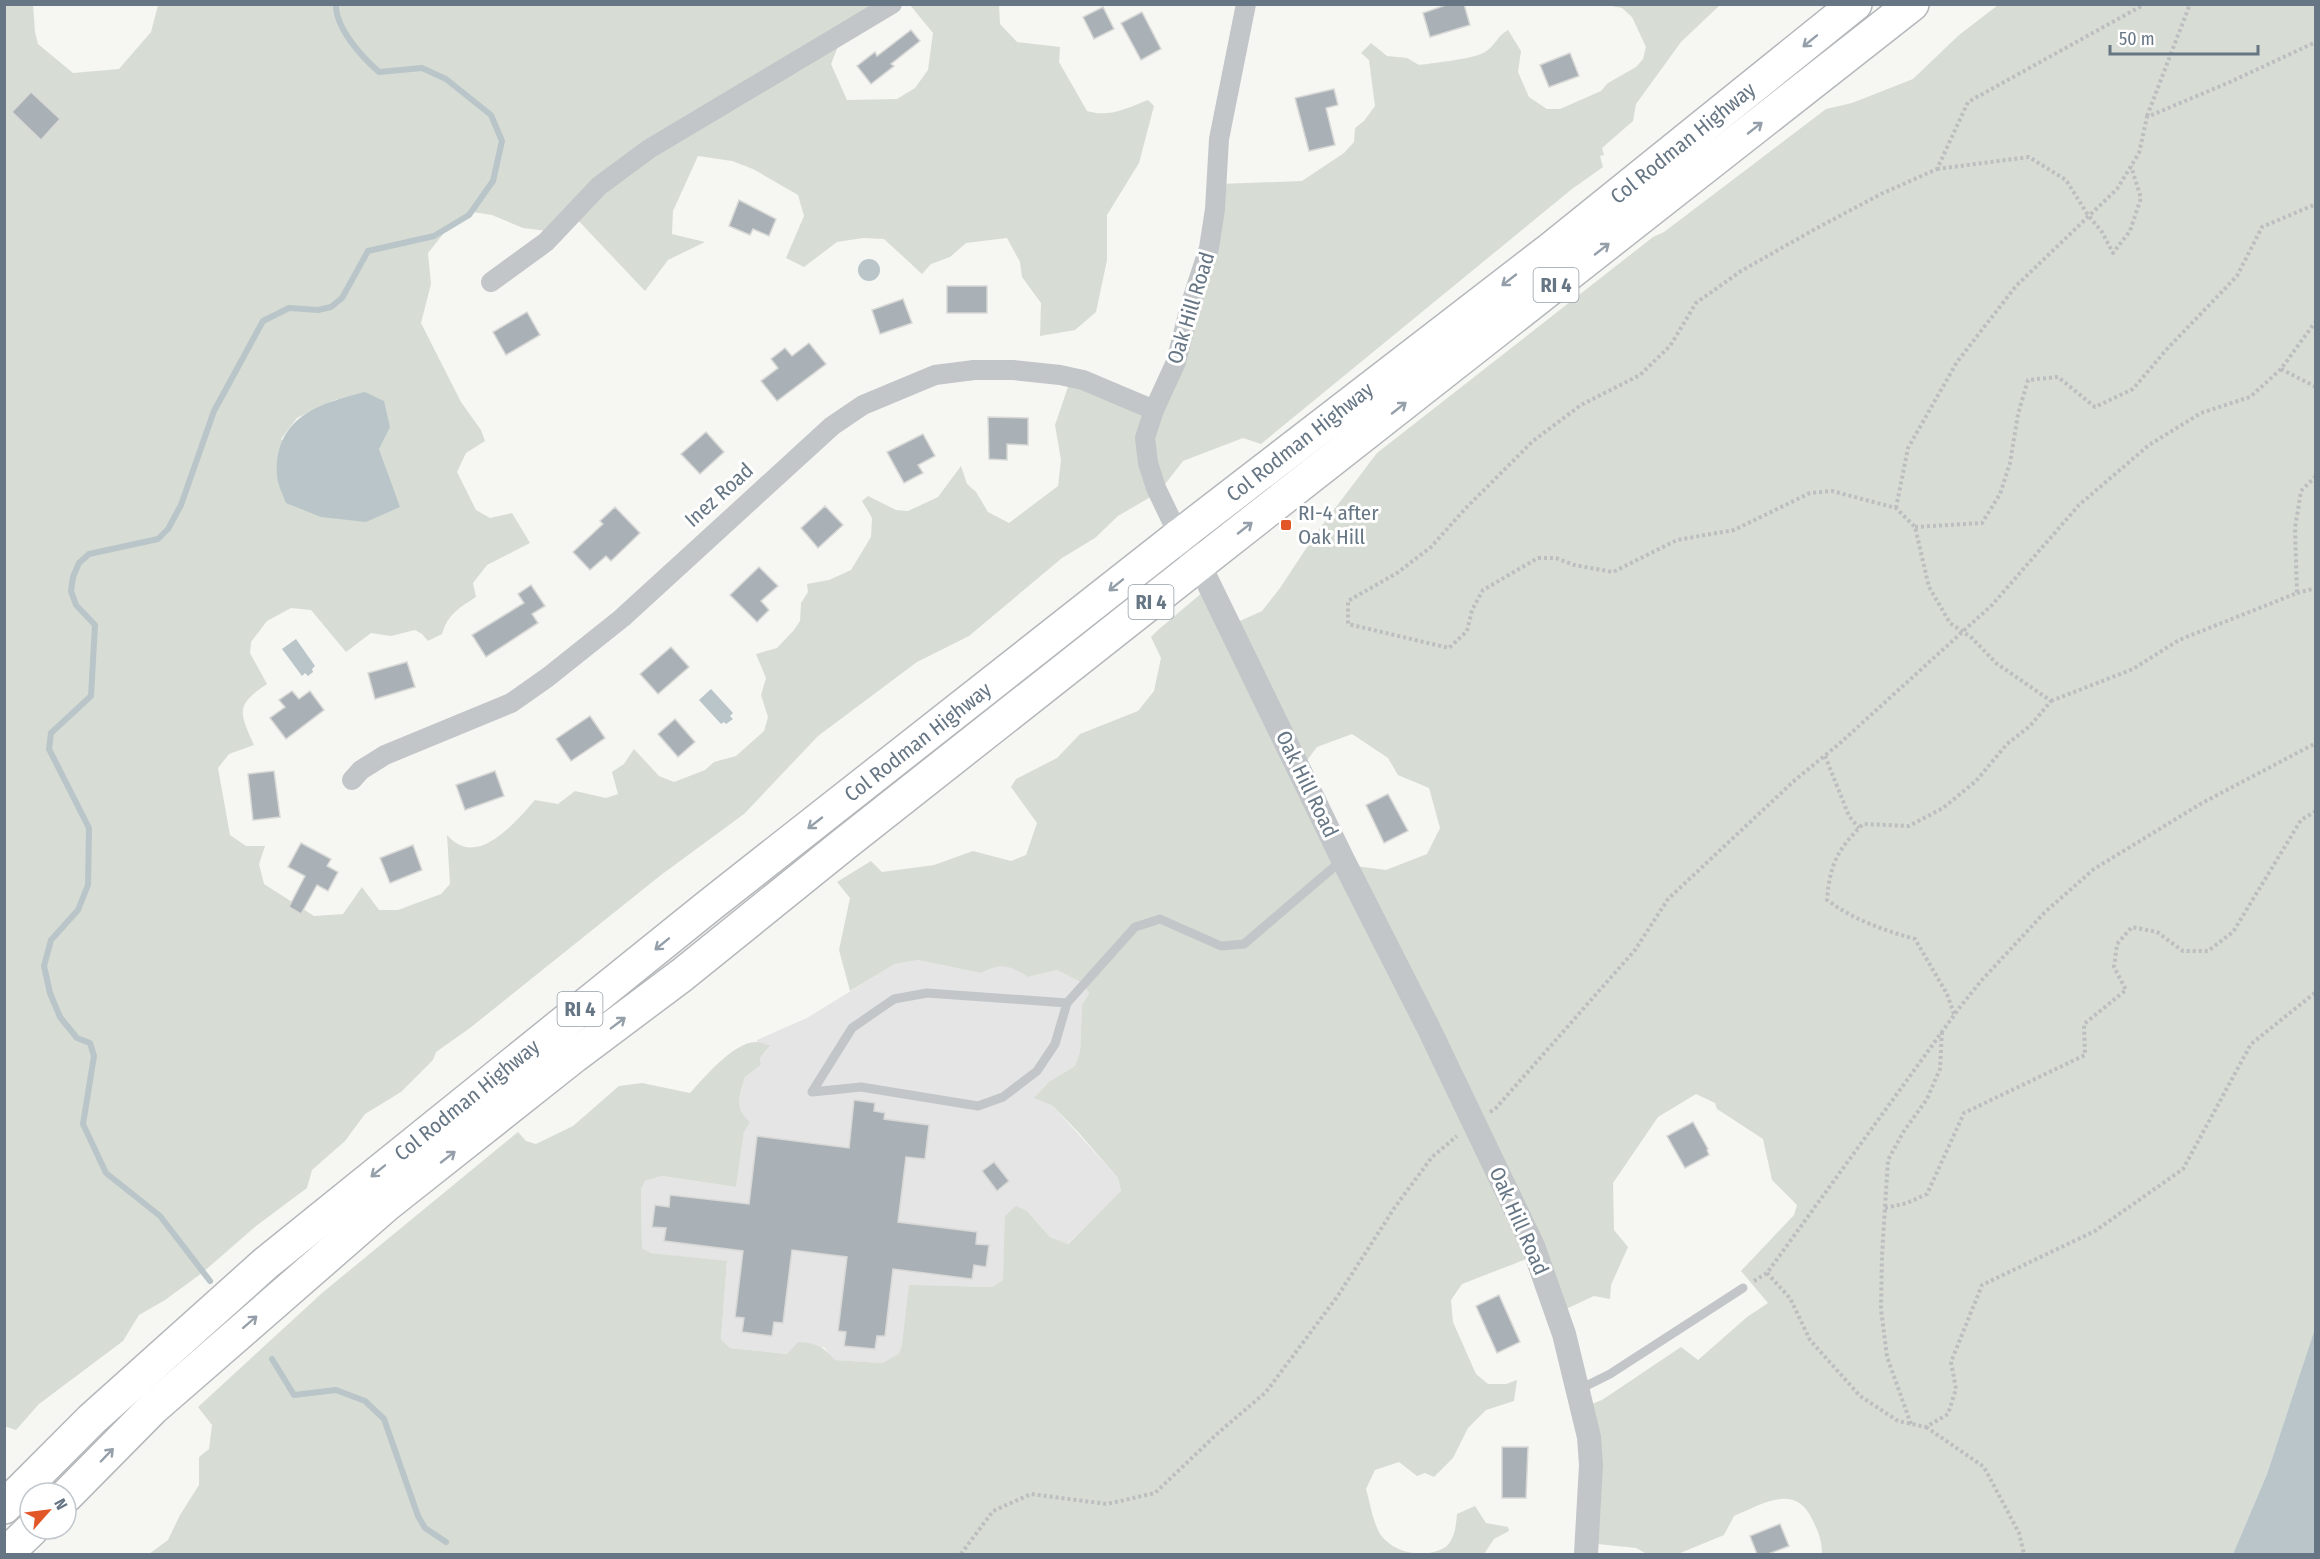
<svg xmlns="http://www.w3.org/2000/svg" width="2320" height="1559" font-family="'Fira Sans Condensed',sans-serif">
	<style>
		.built { fill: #e4e5e4 }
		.green { fill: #d7ddd4; fill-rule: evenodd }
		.water { fill: #b9c5c9 }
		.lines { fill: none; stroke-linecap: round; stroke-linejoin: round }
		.stream { stroke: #b9c5c9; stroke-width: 6 }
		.building { fill: #a9b1b6; stroke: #d8d8d6; stroke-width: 1.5 }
		.trunk-casing { stroke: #b5b8bb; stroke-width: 36 }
		.motorway-casing { stroke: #b5b8bb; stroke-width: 36 }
		.path { stroke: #bcbec0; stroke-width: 4; stroke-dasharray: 3 3; stroke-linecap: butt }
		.service { stroke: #c2c6c9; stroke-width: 9 }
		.minor { stroke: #c2c6c9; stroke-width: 20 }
		.tertiary { stroke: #c2c6c9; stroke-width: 24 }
		.trunk { stroke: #fff; stroke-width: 33 }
		.motorway { stroke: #fff; stroke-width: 33 }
		.oneway { stroke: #949fa9 }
		.poi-dot { fill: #e15728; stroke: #fff; stroke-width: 2 }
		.labels { text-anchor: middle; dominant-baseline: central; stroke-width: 6; stroke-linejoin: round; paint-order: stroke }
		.shield { fill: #fff; stroke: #949fa9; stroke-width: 1.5 }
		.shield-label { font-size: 20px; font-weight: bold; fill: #667684 }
		.street-label { font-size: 21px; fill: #667684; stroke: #fff }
		.poi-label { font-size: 21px; fill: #667684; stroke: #fff; text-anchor: start }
	</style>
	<rect width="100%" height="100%" fill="#f6f6f3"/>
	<path class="built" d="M 918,960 L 981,973 L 993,966 L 1011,966 L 1028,977 L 1057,970 L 1082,982 L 1089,993 L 1082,1005 L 1080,1052 L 1075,1066 L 1050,1081 L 1052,1105 L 1118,1178 L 1121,1192 L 1067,1244 L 1050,1237 L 1027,1211 L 1005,1254 L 1003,1280 L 992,1287 L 962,1286 L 902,1345 L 899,1355 L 882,1363 L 834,1360 L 824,1347 L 788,1354 L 730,1348 L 721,1339 L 727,1262 L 651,1253 L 642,1248 L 641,1189 L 645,1181 L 662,1176 L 736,1187 L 744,1132 L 738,1103 L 745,1077 L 761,1065 L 760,1058 L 770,1047 L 757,1042 L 757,1040 L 807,1018 L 895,964 Z"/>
	<g class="green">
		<path d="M 4,5 L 33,5 L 35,32 L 38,44 L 73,73 L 119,69 L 151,32 L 158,5 L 891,5 L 843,34 L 831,64 L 847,100 L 897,99 L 915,88 L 928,70 L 933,33 L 910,5 L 999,5 L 1000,24 L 1017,42 L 1060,47 L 1059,62 L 1087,111 C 1109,118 1127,108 1148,100 L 1154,106 L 1139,163 L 1107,215 L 1107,260 L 1096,312 L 1075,330 L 1040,336 L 1041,303 L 1022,277 L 1020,262 L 1007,238 L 966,243 L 950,257 L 931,264 L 922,274 L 884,239 L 863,238 L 837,242 L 804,267 L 786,258 L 804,216 L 798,195 L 753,169 L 732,161 L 698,156 L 673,211 L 672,234 L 705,242 L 668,260 L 645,291 L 574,216 L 555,232 L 523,228 L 492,215 L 473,212 L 448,228 L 428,253 L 431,284 L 421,323 L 461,402 L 481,430 L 485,441 L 466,453 L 457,472 L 476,510 L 490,518 L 512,513 L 530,543 L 487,565 L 473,583 L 476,597 C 459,608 448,614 442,634 L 428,641 L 422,634 L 415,630 L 391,636 L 371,633 L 346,652 L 311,610 L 291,608 L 267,621 L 251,642 L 250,653 L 267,684 C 234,706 240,713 254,745 L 229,754 L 218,768 L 230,835 L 246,846 L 265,846 L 259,864 L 264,884 L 314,916 L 343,914 L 362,887 L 379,910 L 398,910 L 441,894 L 450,884 L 447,835 C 450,838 454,842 458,844 C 485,860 520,817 535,800 L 558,804 L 575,791 L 606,798 L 618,794 L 612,772 L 624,764 L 634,749 L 659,776 L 674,782 L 705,770 L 714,762 L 736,756 L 764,731 L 768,717 L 761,695 L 766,678 L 756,654 L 777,648 L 794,630 L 800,621 L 801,603 L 808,592 L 807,584 L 829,580 L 851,570 L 871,537 L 872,518 L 862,501 L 868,496 L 896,510 L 908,511 L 938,497 L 961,466 L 967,484 L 976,492 L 988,512 L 1009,523 L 1058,486 L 1061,460 L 1055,425 L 1071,378 L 1158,405 L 1220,184 L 1302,181 L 1344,153 L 1354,142 L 1355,128 L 1364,121 L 1375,106 L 1369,60 L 1361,53 L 1371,43 L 1387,56 L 1407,58 L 1419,65 C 1433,63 1474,59 1485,52 C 1495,46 1498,35 1508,30 L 1521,51 L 1518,72 L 1529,97 L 1547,109 L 1560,109 L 1601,91 L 1608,83 L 1636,67 L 1643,59 L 1646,47 L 1632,17 L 1622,8 L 1606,5 L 1720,5 L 1681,42 L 1636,104 L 1633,121 L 1602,148 L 1604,155 L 1600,156 L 1603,167 L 1572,189 L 1261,444 L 1243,438 L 1183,461 L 1159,492 L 1118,516 L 1095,538 L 1062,558 L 969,636 L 917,662 L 818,736 L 744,814 L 661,875 L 470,1028 L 436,1052 L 433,1060 L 401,1092 L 365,1114 L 345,1141 L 312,1170 L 307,1188 L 256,1226 L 202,1273 L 165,1300 L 139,1315 L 123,1341 L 39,1404 L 16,1430 L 4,1426 ZM 337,399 L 379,449 L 399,507 L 281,439 L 297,418 Z"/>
		<path d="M 1998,5 L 2315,5 L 2316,1329 L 2267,1474 L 2233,1554 L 1822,1554 C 1822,1540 1818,1531 1812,1519 C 1795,1482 1761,1505 1734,1516 L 1724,1535 L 1678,1554 L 1647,1554 L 1636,1548 L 1588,1543 L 1579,1409 L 1602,1400 L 1681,1347 L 1698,1360 L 1747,1317 L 1768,1303 L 1741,1271 L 1794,1215 L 1797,1205 L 1772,1180 L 1763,1139 L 1717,1109 L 1715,1103 L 1696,1094 L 1658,1117 L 1613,1183 L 1614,1230 L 1628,1247 L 1611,1285 L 1610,1299 L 1594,1296 L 1553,1315 L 1529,1258 L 1462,1284 L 1451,1300 L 1453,1322 L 1476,1374 L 1488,1384 L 1506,1384 L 1517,1380 L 1514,1401 L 1486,1410 L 1468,1428 L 1453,1458 L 1434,1477 L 1425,1473 L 1417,1476 L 1399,1462 L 1375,1470 L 1366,1489 C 1370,1503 1373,1522 1380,1534 C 1393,1553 1423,1559 1444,1548 C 1455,1541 1456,1525 1457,1514 L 1475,1506 L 1486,1523 L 1508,1527 L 1509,1531 L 1494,1539 L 1484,1554 L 149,1554 L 168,1540 L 180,1515 L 199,1485 L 199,1457 L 209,1449 L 212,1425 L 198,1407 L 322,1293 L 518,1132 L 526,1141 L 536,1144 L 573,1126 L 619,1086 L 642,1083 L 690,1093 C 704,1078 734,1041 757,1042 C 761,1042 766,1045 770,1046 L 760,1058 L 761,1065 L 745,1077 C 740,1096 733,1108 750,1122 L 744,1132 L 736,1187 L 662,1176 L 645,1181 L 641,1189 L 642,1248 L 651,1253 L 727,1261 L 721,1339 L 730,1348 L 787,1354 L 798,1342 C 816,1343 823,1346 835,1360 L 882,1363 L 899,1354 L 902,1345 L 909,1285 L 992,1287 L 1003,1280 L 1005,1216 L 1016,1206 L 1027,1211 L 1050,1237 L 1068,1244 L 1121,1191 L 1118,1178 L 1079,1133 L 1052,1105 L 1034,1098 L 1050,1081 L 1075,1066 L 1080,1052 L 1082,1005 L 1089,993 L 1081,982 L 1057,970 L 1028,977 C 1009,965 1001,962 981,973 L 918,960 L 895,964 L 850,991 L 839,950 L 850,898 L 837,882 L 871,861 L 882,872 L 934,865 L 973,851 L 1011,861 L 1026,855 L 1037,823 L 1011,787 L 1016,779 L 1057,758 L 1080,734 L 1138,711 L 1154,691 L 1161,658 L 1151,637 L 1158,630 L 1209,587 L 1231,625 L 1262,611 L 1280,588 L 1317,532 L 1377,453 L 1653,237 L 1664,232 L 1826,109 L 1852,103 L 1913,79 L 1959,35 ZM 1352,734 L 1388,758 L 1398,775 L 1429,788 L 1440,828 L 1427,854 L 1386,870 L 1348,865 L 1302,767 L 1317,747 Z"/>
	</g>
	<g class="water">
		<circle cx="869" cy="270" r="11"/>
		<path d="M 365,392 L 384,401 L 390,427 L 379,449 L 400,507 L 366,522 L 321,517 L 286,503 C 283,495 278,485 277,476 C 274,418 317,404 365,392 Z"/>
		<path d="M 296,639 L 315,666 L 312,669 L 313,672 L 308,676 L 305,673 L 302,676 L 282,649 Z"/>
		<path d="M 711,689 L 733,713 L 730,716 L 733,719 L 726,724 L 724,722 L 721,724 L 699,700 Z"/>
		<path d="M 2315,1329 L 2315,1554 L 2233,1554 L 2267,1474 Z"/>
	</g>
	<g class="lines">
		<g class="stream">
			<path d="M 210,1281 L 160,1216 L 106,1173 L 83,1124 L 94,1056 L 90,1043 L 77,1038 L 60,1017 L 50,993 L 44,966 L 51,940 L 78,910 L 88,885 L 89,828 L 49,749 L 51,733 L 91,696 L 95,625 L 76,605 L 71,591 L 73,577 L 79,563 L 89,554 L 158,539 L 168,529 L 181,505 L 214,411 L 263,321 L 289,308 L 318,310 L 331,307 L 342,298 L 368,251 L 434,236 L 469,215 L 493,181 L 502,141 L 491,115 L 446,79 L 422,68 L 379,72 C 362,57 335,28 336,4"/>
			<path d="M 272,1359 L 294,1395 L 336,1390 L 365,1401 L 384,1419 L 418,1516 L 425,1528 L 446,1542"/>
		</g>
	</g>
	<g class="building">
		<path d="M 1449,4 L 1464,4 L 1470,25 L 1430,37 L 1423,13 Z"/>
		<path d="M 1103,7 L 1114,29 L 1094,39 L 1083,17 Z"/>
		<path d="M 1142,12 L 1161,49 L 1141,60 L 1121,23 Z"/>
		<path d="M 911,30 L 920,41 L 891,64 L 894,66 L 871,84 L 857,66 L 875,52 L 877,56 Z"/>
		<path d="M 1570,53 L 1579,76 L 1549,87 L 1540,65 Z"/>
		<path d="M 1334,89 L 1338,105 L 1326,108 L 1335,145 L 1309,151 L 1295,98 Z"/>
		<path d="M 31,92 L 60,119 L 41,140 L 12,112 Z"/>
		<path d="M 739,200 L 776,219 L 769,236 L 753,229 L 750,235 L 729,226 Z"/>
		<rect x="947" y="286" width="40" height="27"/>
		<path d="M 903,299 L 912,323 L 880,334 L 872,310 Z"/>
		<path d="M 527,312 L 540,335 L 506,355 L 493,332 Z"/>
		<path d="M 809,343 L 826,364 L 777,401 L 761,381 L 778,368 L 771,359 L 785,348 L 792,356 Z"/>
		<path d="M 988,417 L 1028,418 L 1028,445 L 1007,444 L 1007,460 L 989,459 Z"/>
		<path d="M 706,432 L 724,452 L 700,474 L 681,454 Z"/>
		<path d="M 923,434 L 935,456 L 918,465 L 923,473 L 904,483 L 887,452 Z"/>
		<path d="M 825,506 L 843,525 L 818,548 L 801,528 Z"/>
		<path d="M 615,507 L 640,533 L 611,561 L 606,556 L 590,570 L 573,552 L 603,524 L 600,521 Z"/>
		<path d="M 759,567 L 778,586 L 761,601 L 769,610 L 757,622 L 730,595 Z"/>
		<path d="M 531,585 L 545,606 L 532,614 L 538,623 L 486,657 L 472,635 L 524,603 L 518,594 Z"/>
		<path d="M 671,647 L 689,667 L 658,694 L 640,674 Z"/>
		<path d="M 407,662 L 415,687 L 375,699 L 368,673 Z"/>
		<path d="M 292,691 L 299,699 L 310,691 L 324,710 L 286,739 L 270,718 L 285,707 L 279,700 Z"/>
		<path d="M 590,716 L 605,738 L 571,761 L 556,739 Z"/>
		<path d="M 675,719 L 695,742 L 678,757 L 658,734 Z"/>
		<path d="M 274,771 L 280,817 L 253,820 L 248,774 Z"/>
		<path d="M 495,771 L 504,796 L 465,810 L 456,785 Z"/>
		<path d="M 1388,794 L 1408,831 L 1384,843 L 1366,805 Z"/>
		<path d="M 301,843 L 331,859 L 327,866 L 338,872 L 328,891 L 317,885 L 301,914 L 289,907 L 305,876 L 288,867 Z"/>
		<path d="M 413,845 L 422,870 L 390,883 L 380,858 Z"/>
		<path d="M 854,1100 L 875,1103 L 874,1111 L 885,1113 L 884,1119 L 929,1125 L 925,1159 L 906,1157 L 898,1222 L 977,1232 L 976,1244 L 989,1245 L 986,1267 L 974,1265 L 972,1279 L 893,1269 L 885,1336 L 877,1336 L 875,1349 L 844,1346 L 846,1332 L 838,1331 L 847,1257 L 792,1250 L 783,1323 L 774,1322 L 772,1336 L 742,1332 L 744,1318 L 735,1317 L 743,1251 L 664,1241 L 666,1228 L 652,1227 L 655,1205 L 669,1207 L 670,1195 L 749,1204 L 757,1136 L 849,1148 Z"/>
		<path d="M 1693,1122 L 1708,1149 L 1707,1150 L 1709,1155 L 1685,1168 L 1667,1136 Z"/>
		<path d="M 994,1162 L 1009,1181 L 997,1191 L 982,1171 Z"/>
		<path d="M 1499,1295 L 1520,1342 L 1497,1353 L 1476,1306 Z"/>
		<path d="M 1502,1447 L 1528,1447 L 1526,1498 L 1502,1498 Z"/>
		<path d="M 1780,1524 L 1789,1546 L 1768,1554 L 1757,1554 L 1750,1536 Z"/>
	</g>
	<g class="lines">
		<defs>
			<g id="trunk">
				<path d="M 66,1496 L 153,1408 L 386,1205 L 574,1056 L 682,975 L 843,845 L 1199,564"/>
				<path d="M 4,1507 L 92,1419 L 266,1263 L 710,905 L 1179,536"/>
				<path d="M 6,1554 L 32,1529"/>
			</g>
			<g id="motorway">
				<path d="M 1179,536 L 1551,249 L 1855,4"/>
				<path d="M 1199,564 L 1912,4"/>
			</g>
		</defs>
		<use href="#trunk" class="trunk-casing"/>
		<use href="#motorway" class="motorway-casing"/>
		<g class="path">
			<path d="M 2147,116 L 2190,4"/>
			<path d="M 1937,169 L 2029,157 L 2066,180 L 2088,215 L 2102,232 L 2113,253 L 2130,231 L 2141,198 L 2131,166"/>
			<path d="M 2281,369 L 2316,387"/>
			<path d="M 1896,508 L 1908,448 L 1957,362 L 2016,286 L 2117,189 L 2139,153 L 2147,117 L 2230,82 L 2316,42"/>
			<path d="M 1915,527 L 1982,523 L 2000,494 L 2010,463 L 2018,414 L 2028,380 L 2058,377 L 2095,407 L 2133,389 L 2166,350 L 2237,276 L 2262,227 L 2316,204"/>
			<path d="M 2297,593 L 2316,588"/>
			<path d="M 2051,701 L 2133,669 L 2179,640 L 2297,593 L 2295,528 L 2301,491 L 2316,476"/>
			<path d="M 1825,756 L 1849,816 L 1859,828"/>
			<path d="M 1954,1014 L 1947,994 L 1915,939 C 1883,930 1854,920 1827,900 C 1830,864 1837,850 1863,824 L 1909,826 L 1943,808 L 1976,781 L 2007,744 L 2030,726 L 2051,701 L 1996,663 L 1972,638 L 1950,623 L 1929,587 L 1915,527 L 1896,508 L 1832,491 L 1810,493 L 1734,530 L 1677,540 L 1613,572 L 1574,565 L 1556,558 L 1538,558 L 1483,590 L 1472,610 L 1467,631 L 1449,648 L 1348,624 L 1348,601 L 1397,573 L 1431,547 L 1464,510 L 1533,441 L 1581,405 L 1640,375 L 1670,346 L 1696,303 L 1741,271 L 1817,228 L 1881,194 L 1937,169 L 1968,102 L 2145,4"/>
			<path d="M 1490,1112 L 1496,1108 L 1635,950 L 1668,899 L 1795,780 L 1839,744 L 1992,605 L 2079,505 L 2149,445 L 2201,413 L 2250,397 L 2281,369 L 2316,321"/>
			<path d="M 1885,1208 L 1907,1203 L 1927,1194 L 1964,1113 L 2085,1055 L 2084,1024 L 2126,990 L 2114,967 L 2117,944 L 2132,927 L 2157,932 L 2183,951 L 2208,951 L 2233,932 L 2301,820 L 2316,811"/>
			<path d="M 1767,1273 L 1790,1298 L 1810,1340 L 1860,1396 L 1898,1421 L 1926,1427 L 1948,1414 L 1956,1389 L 1951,1362 L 1982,1285 L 2095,1231 L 2183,1169 L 2251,1044 L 2316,992"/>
			<path d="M 1754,1281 L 1767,1273 L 1960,1007 L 1981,981 L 2045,912 L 2094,869 L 2202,803 L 2316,743"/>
			<path d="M 1911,1424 L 1887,1357 L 1881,1309 L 1882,1255 L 1888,1160 L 1904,1131 L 1927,1099 L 1940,1069 L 1942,1031"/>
			<path d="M 1926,1427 L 1984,1467 L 2019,1533 L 2024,1554"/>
			<path d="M 961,1554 L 993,1511 L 1031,1494 L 1107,1504 L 1155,1493 L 1218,1433 L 1266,1392 L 1337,1297 L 1395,1207 L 1432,1157 L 1457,1136"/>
		</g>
		<g class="service">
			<path d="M 1067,1003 L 1055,1044 L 1037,1071 L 1003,1097 L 978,1106 L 861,1087 L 812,1092 L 852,1028 L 894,999 L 927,993 L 1067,1003 L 1135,927 L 1160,919 L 1221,946 L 1244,944 L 1341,861"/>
			<path d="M 1578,1390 L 1610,1374 L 1743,1288"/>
		</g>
		<g class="minor">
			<path d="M 491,282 L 546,242 L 599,186 L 649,149 L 892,4"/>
			<path d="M 1179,536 L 1156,488 L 1148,463 L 1145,438 L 1154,410 L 1176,362 L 1191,303 L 1209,248 L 1215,209 L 1219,139 L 1246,4"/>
			<path d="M 352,780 L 361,770 L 385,755 L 511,703 L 548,677 L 622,618 L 832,426 L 863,405 L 935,375 L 974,370 L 1013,370 L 1060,375 L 1083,380 L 1154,410"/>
		</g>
		<path class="tertiary" d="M 1179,536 L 1199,564 L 1343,860 L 1429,1029 L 1533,1246 L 1564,1334 L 1589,1437 L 1591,1465 L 1586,1554"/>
		<use href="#trunk" class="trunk"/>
		<use href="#motorway" class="motorway"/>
	</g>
	<defs><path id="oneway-shaft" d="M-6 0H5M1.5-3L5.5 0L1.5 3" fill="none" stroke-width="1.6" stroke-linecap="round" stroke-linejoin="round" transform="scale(1.5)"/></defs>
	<g class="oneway">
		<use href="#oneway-shaft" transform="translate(1810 41) rotate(141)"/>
		<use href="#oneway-shaft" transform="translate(1755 128) rotate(-38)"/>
		<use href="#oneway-shaft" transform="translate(1602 249) rotate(-38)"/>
		<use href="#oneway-shaft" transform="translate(1509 280) rotate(142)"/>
		<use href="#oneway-shaft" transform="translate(1399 408) rotate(-38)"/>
		<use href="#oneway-shaft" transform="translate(1245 528) rotate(-38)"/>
		<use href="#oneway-shaft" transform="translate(1116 585) rotate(141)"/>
		<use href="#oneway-shaft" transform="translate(815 823) rotate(142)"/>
		<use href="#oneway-shaft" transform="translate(662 944) rotate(141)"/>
		<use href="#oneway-shaft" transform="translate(618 1023) rotate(-37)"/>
		<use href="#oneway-shaft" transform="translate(448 1157) rotate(-38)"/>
		<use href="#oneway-shaft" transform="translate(378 1171) rotate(141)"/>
		<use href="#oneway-shaft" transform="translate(250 1322) rotate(-41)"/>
		<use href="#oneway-shaft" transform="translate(107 1455) rotate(-46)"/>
	</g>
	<rect class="poi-dot" x="1280" y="519" width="12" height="12" rx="3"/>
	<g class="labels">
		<g class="shield">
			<rect x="1533.5" y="268" width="45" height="34" rx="4.5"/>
			<rect x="1128.5" y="585" width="45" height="34" rx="4.5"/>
			<rect x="557.5" y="992" width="45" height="34" rx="4.5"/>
		</g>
		<g class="shield-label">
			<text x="1556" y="285">RI 4</text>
			<text x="1151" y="602">RI 4</text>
			<text x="580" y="1009">RI 4</text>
		</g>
		<g class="street-label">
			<text transform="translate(1683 143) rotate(-39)">Col Rodman Highway</text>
			<text transform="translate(1191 308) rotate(-73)">Oak Hill Road</text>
			<text transform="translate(1300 442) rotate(-38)">Col Rodman Highway</text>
			<text transform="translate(719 495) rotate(-42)">Inez Road</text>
			<text transform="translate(918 742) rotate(-38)">Col Rodman Highway</text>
			<text transform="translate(1307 784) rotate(64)">Oak Hill Road</text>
			<text transform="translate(467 1100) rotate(-39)">Col Rodman Highway</text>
			<text transform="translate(1519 1221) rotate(66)">Oak Hill Road</text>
		</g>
		<g class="poi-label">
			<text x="1298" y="513">RI-4 after<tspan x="1298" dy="24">Oak Hill</tspan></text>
		</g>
	</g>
	<rect width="2320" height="1559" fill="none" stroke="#667684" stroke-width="12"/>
	<g transform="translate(48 1511) rotate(62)"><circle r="28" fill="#ffffff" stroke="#c2c8ce" stroke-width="1.5"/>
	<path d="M0-4.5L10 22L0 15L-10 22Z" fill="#e15728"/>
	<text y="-9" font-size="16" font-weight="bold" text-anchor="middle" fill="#667684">N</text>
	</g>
	<path d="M2110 45v9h148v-9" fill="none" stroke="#667684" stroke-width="3"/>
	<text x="2119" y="45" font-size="18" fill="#667684" stroke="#ffffff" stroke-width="4.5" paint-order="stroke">50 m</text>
</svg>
